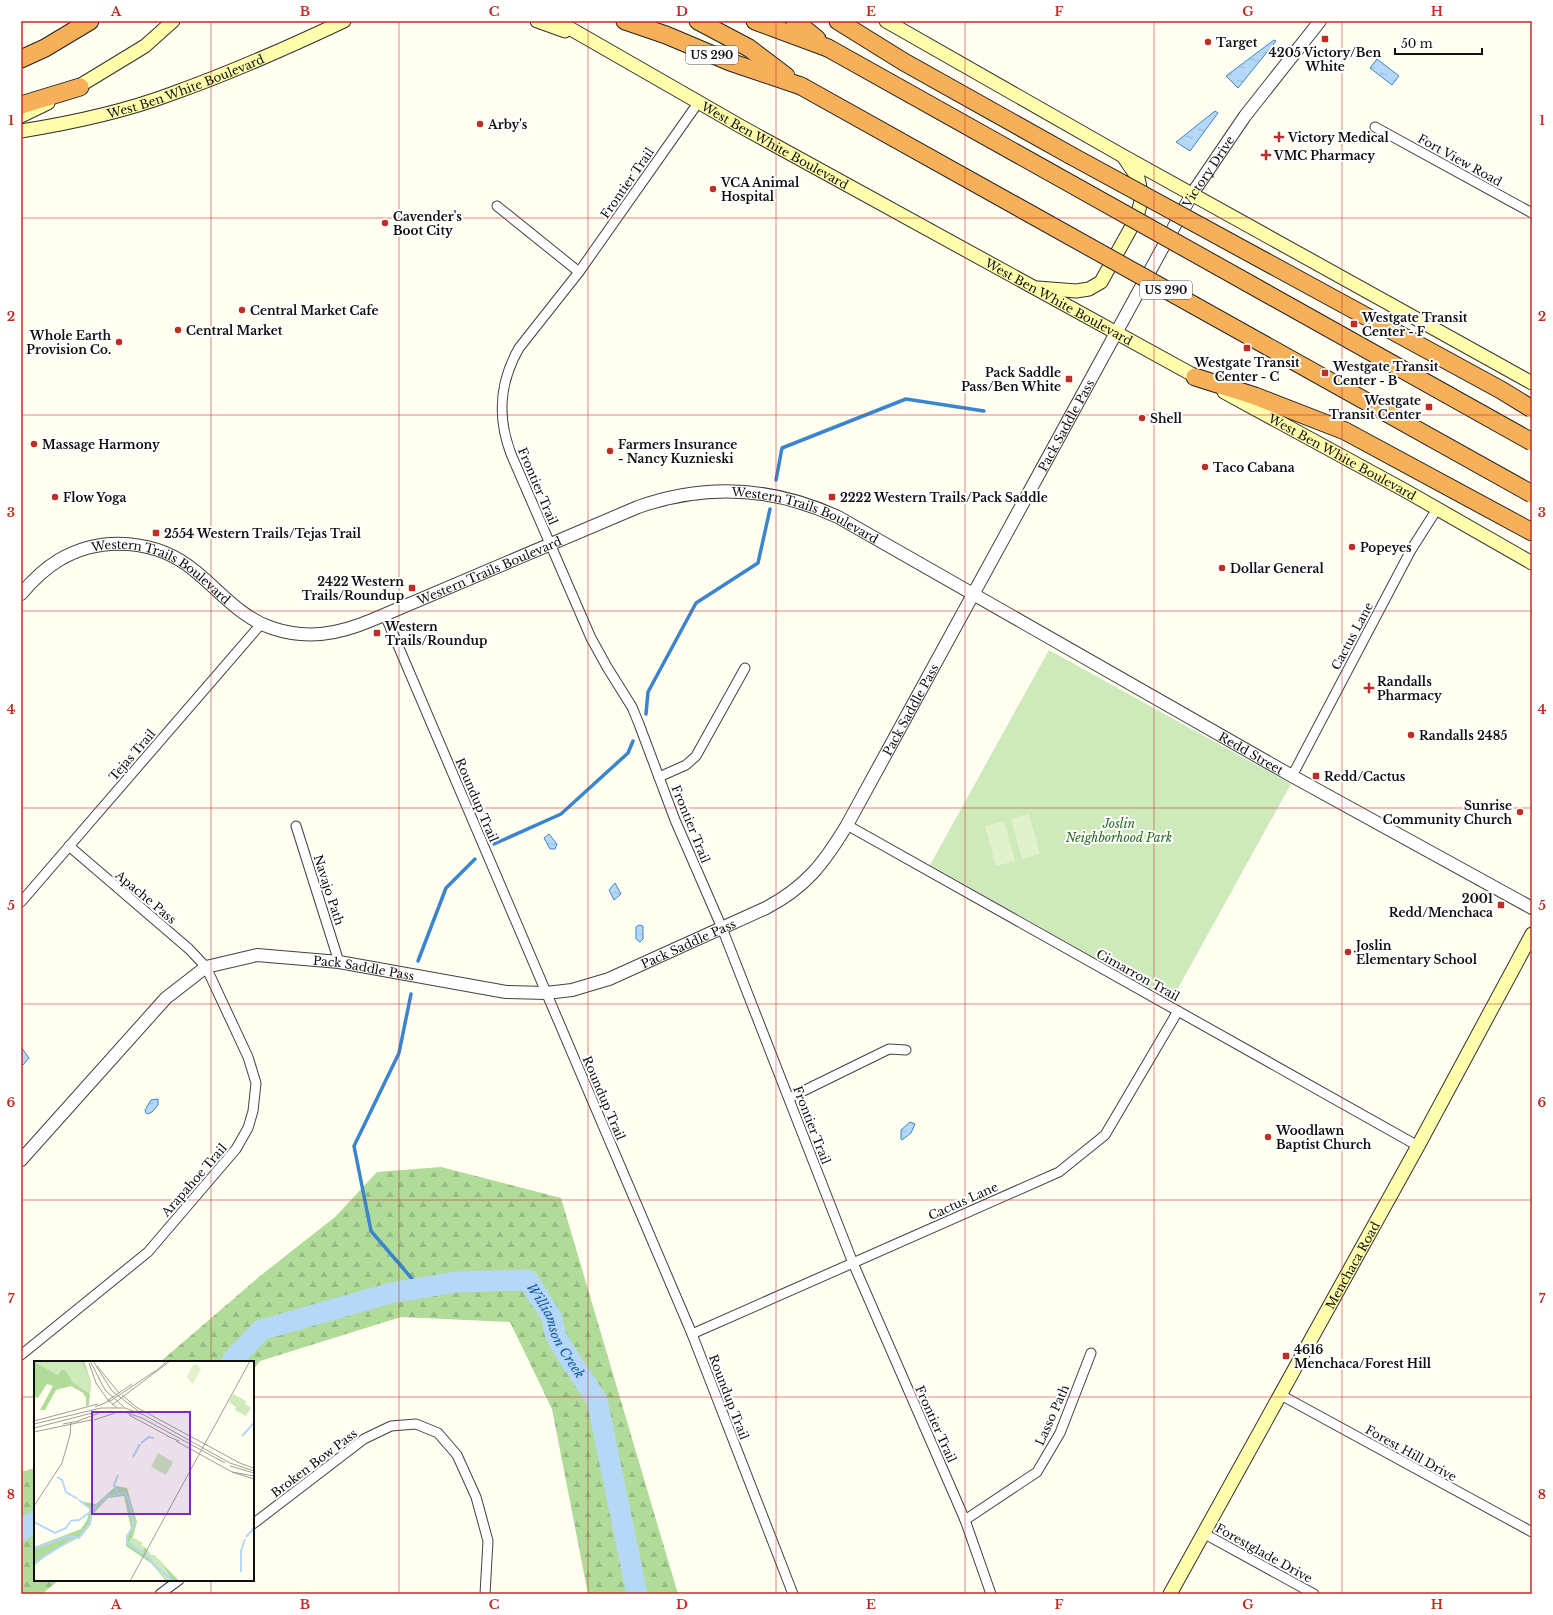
<svg xmlns="http://www.w3.org/2000/svg" width="1553" height="1615" font-family="'Libre Baskerville',serif">
	<style>
		.forest { fill: url(#forest-firs) }
		.park { fill: #ceeaba }
		.pitch { fill: #e1f1cc }
		.water { fill: url(#water-ripples); stroke: #3b85cf }
		.lines { fill: none; stroke-linecap: round; stroke-linejoin: round }
		.stream { stroke: #3b85cf; stroke-width: 3.5 }
		.river { stroke: #b5d8f7; stroke-width: 21 }
		.minor-casing { stroke: #424242; stroke-width: 11 }
		.tertiary-casing { stroke: #424242; stroke-width: 14 }
		.secondary-casing { stroke: #313131; stroke-width: 15 }
		.motorway-casing { stroke: #202020; stroke-width: 19 }
		.minor { stroke: #fff; stroke-width: 9 }
		.tertiary { stroke: #fff; stroke-width: 12 }
		.secondary { stroke: #fffeac; stroke-width: 13 }
		.motorway { stroke: #f5b059; stroke-width: 17 }
		.motorway-bridge-casing { stroke: #202020; stroke-width: 19; stroke-linecap: butt }
		.motorway-bridge { stroke: #f5b059; stroke-width: 17 }
		.grid { fill: none; stroke: #c12d25; stroke-width: 1; stroke-opacity: 0.55 }
		.poi-dot { fill: #c12d25; stroke: #fff; stroke-width: 1.5 }
		.labels { text-anchor: middle; dominant-baseline: central; stroke-width: 4; stroke-linejoin: round; paint-order: stroke }
		.shield { fill: #fff; stroke: #575757; stroke-width: 1 }
		.shield-label { font-size: 11px; font-weight: bold; fill: #0f0f0f }
		.poi-label { font-size: 12px; font-weight: bold; fill: #0f0f0f; stroke: #fff; text-anchor: start }
		.street-label { font-size: 12px; fill: #0f0f0f; stroke: #fff }
		.park-label { font-size: 12px; font-style: italic; fill: #26681e; stroke: #fff }
		.water-label { font-size: 13px; font-style: italic; fill: #1658a3; stroke: #fff }
		.inset-river { fill: none; stroke: #b5d8f7; stroke-width: 2 }
		.inset-road { fill: none; stroke: #9f9e97; stroke-width: 1 }
		.view { fill: #7b2cbf; fill-opacity: 0.15; stroke: #7b2cbf; stroke-width: 2 }
		.inset-edge { fill: none; stroke: #0f0f0f; stroke-width: 2 }
		.neatline { fill: none; stroke: #c12d25; stroke-width: 1.5 }
		.grid-label { font-size: 13px; text-anchor: middle; font-weight: bold; fill: #c12d25 }
	</style>
	<defs>
		<pattern id="forest-firs" width="22" height="20" patternUnits="userSpaceOnUse"><rect width="22" height="20" fill="#b0db99"/><path d="M5 1l3.5 6h-7zM16 11l3.5 6h-7z" fill="#96bb83"/></pattern>
		<pattern id="water-ripples" width="26" height="14" patternUnits="userSpaceOnUse"><rect width="26" height="14" fill="#b5d8f7"/><path d="M2 4q2-2 4 0t4 0M15 11q2-2 4 0t4 0" fill="none" stroke="#9ab8d3"/></pattern>
	</defs>
	<rect width="100%" height="100%" fill="#fffef1"/>
	<g class="forest">
		<path d="M 441,1167 L 561,1198 L 678,1594 L 588,1594 L 552,1409 L 510,1322 L 401,1317 L 260,1361 L 253,1370 L 253,1362 L 160,1362 L 260,1276 L 335,1217 L 377,1172 Z"/>
		<path d="M 35,1468 L 35,1580 L 59,1580 L 42,1594 L 21,1594 L 21,1472 Z"/>
	</g>
	<path class="park" d="M 1049,650 L 1291,784 L 1171,1001 L 930,865 Z"/>
	<g class="pitch">
		<path d="M 1029,814 L 1040,854 L 1022,859 L 1011,819 Z"/>
		<path d="M 1004,821 L 1015,861 L 996,866 L 985,826 Z"/>
	</g>
	<g class="water">
		<path d="M 1274,40 L 1276,41 L 1238,88 L 1226,76 Z"/>
		<path d="M 1377,59 L 1399,76 L 1392,85 L 1370,68 Z"/>
		<path d="M 1215,111 L 1218,113 L 1190,151 L 1176,142 Z"/>
		<path d="M 549,834 L 557,844 L 555,849 L 550,849 L 544,838 Z"/>
		<path d="M 615,883 L 621,894 L 614,900 L 609,890 Z"/>
		<path d="M 639,925 L 643,926 L 643,939 L 640,942 L 636,939 L 636,927 Z"/>
		<path d="M 21,1047 L 29,1058 L 23,1065 L 21,1063 Z"/>
		<path d="M 158,1099 L 158,1105 L 152,1112 L 148,1114 L 146,1113 L 145,1110 L 151,1100 Z"/>
		<path d="M 910,1122 L 915,1124 L 911,1133 L 902,1140 L 901,1139 L 901,1130 Z"/>
	</g>
	<g class="lines">
		<g class="stream">
			<path d="M 776,480 L 782,448 L 906,399 L 984,411"/>
			<path d="M 646,714 L 648,692 L 696,603 L 758,563 L 770,509"/>
			<path d="M 494,844 L 561,814 L 628,753 L 633,741"/>
			<path d="M 418,961 L 446,888 L 475,859"/>
			<path d="M 411,994 L 399,1053 L 354,1146 L 371,1231 L 420,1288"/>
		</g>
		<g class="river">
			<path id="s1" d="M 231,1362 L 261,1330 L 391,1293 L 456,1282 L 528,1280 L 551,1316 L 556,1336 L 564,1350 L 597,1400 L 637,1594"/>
			<path d="M 21,1531 L 35,1521"/>
		</g>
		<defs>
			<g id="minor">
				<path d="M 698,103 L 579,272 L 519,348 C 499,383 497,417 511,454 L 591,638 L 607,667 L 632,707 L 639,724 L 675,820 L 722,928 L 853,1263 L 965,1520 L 991,1594"/>
				<path d="M 1375,127 L 1532,213"/>
				<path d="M 497,206 L 579,272"/>
				<path d="M 385,615 L 692,1334 L 793,1594"/>
				<path d="M 1292,776 L 1411,550 L 1437,509"/>
				<path d="M 659,777 L 686,765 L 696,756 L 745,668"/>
				<path d="M 847,825 L 1418,1146"/>
				<path d="M 296,826 L 339,962"/>
				<path d="M 21,902 L 261,624"/>
				<path d="M 789,1098 L 889,1049 L 906,1050"/>
				<path d="M 692,1334 L 1059,1172 L 1105,1135 L 1178,1011"/>
				<path d="M 21,1355 L 148,1252 L 236,1149 L 248,1128 L 253,1111 L 256,1083 L 248,1057 L 206,967 L 189,949 L 69,846"/>
				<path d="M 1279,1394 L 1532,1532"/>
				<path d="M 965,1520 L 1037,1472 L 1060,1433 L 1091,1353"/>
				<path d="M 253,1524 L 364,1439 L 391,1426 L 416,1424 L 438,1433 L 457,1455 L 476,1497 L 488,1541 L 485,1594"/>
				<path d="M 1203,1533 L 1314,1594"/>
				<path d="M 160,1594 L 179,1580"/>
			</g>
			<g id="tertiary">
				<path id="s2" d="M 21,594 C 32,581 44,569 59,560 C 101,535 157,539 195,571 C 220,591 241,618 272,628 C 307,640 339,634 372,620 L 638,507 C 706,483 773,487 838,517 L 1292,776 L 1532,908"/>
				<path id="s3" d="M 21,1160 L 166,998 L 206,967 L 257,955 L 339,962 L 506,992 L 546,993 L 572,990 L 609,979 L 766,908 C 806,887 824,863 847,825 L 1192,194 L 1245,116 L 1320,21"/>
			</g>
			<g id="secondary">
				<path d="M 537,21 L 565,31"/>
				<path id="s4" d="M 557,21 L 740,126 L 1204,381"/>
				<path d="M 886,21 L 1123,156 L 1532,383"/>
				<path d="M 71,91 L 145,46 L 173,21"/>
				<path d="M 21,116 L 48,103"/>
				<path id="s5" d="M 21,131 C 71,123 123,112 171,94 C 230,73 287,48 344,21"/>
				<path d="M 1038,288 L 1076,291 L 1089,289 L 1101,282 L 1137,217 L 1142,197 L 1138,178 L 1125,159"/>
				<path id="s6" d="M 1224,392 L 1406,491 L 1532,563"/>
				<path id="s7" d="M 1170,1594 L 1418,1146 L 1532,934"/>
			</g>
			<g id="motorway">
				<path d="M 625,21 L 666,35 L 730,62 L 801,86"/>
				<path d="M 698,21 L 749,48 L 786,76"/>
				<path d="M 755,21 L 828,48"/>
				<path d="M 795,21 L 817,39"/>
				<path d="M 838,21 L 904,62 L 1070,155"/>
				<path d="M 21,59 L 45,48 L 90,21"/>
				<path d="M 21,105 L 80,87"/>
				<path d="M 1195,377 L 1255,396 L 1345,431 L 1532,532"/>
			</g>
		</defs>
		<use href="#minor" class="minor-casing"/>
		<use href="#tertiary" class="tertiary-casing"/>
		<use href="#secondary" class="secondary-casing"/>
		<use href="#motorway" class="motorway-casing"/>
		<use href="#minor" class="minor"/>
		<use href="#tertiary" class="tertiary"/>
		<use href="#secondary" class="secondary"/>
		<use href="#motorway" class="motorway"/>
		<defs>
			<g id="motorway-bridge">
				<path d="M 828,48 L 1532,442"/>
				<path d="M 801,86 L 1532,494"/>
				<path d="M 1070,155 L 1501,390 L 1532,409"/>
			</g>
		</defs>
		<use href="#motorway-bridge" class="motorway-bridge-casing"/>
		<use href="#motorway-bridge" class="motorway-bridge"/>
	</g>
	<path class="grid" d="M 211,21 L 211,1362M 399,21 L 399,1594M 588,21 L 588,1594M 776,21 L 776,1594M 965,21 L 965,1594M 1154,21 L 1154,1594M 1342,21 L 1342,1594M 21,218 L 1532,218M 21,415 L 1532,415M 21,611 L 1532,611M 21,808 L 1532,808M 21,1004 L 1532,1004M 21,1200 L 1532,1200M 21,1397 L 35,1397M 253,1397 L 1532,1397M 211,1580 L 211,1594"/>
	<g class="poi-dot">
		<rect x="1321" y="35" width="8" height="8" rx="2"/>
		<circle cx="1208" cy="42" r="4"/>
		<circle cx="480" cy="124" r="4"/>
		<path d="M1277 131h4v4h4v4h-4v4h-4v-4h-4v-4h4z"/>
		<path d="M1264 149h4v4h4v4h-4v4h-4v-4h-4v-4h4z"/>
		<circle cx="713" cy="189" r="4"/>
		<circle cx="385" cy="223" r="4"/>
		<circle cx="242" cy="310" r="4"/>
		<rect x="1350" y="320" width="8" height="8" rx="2"/>
		<circle cx="178" cy="330" r="4"/>
		<circle cx="119" cy="342" r="4"/>
		<rect x="1243" y="344" width="8" height="8" rx="2"/>
		<rect x="1321" y="369" width="8" height="8" rx="2"/>
		<rect x="1065" y="375" width="8" height="8" rx="2"/>
		<rect x="1425" y="403" width="8" height="8" rx="2"/>
		<circle cx="1142" cy="418" r="4"/>
		<circle cx="34" cy="444" r="4"/>
		<circle cx="610" cy="451" r="4"/>
		<circle cx="1205" cy="467" r="4"/>
		<circle cx="55" cy="497" r="4"/>
		<rect x="828" y="493" width="8" height="8" rx="2"/>
		<rect x="152" y="529" width="8" height="8" rx="2"/>
		<circle cx="1352" cy="547" r="4"/>
		<circle cx="1222" cy="568" r="4"/>
		<rect x="408" y="584" width="8" height="8" rx="2"/>
		<rect x="373" y="629" width="8" height="8" rx="2"/>
		<path d="M1367 682h4v4h4v4h-4v4h-4v-4h-4v-4h4z"/>
		<circle cx="1411" cy="735" r="4"/>
		<rect x="1312" y="772" width="8" height="8" rx="2"/>
		<circle cx="1520" cy="812" r="4"/>
		<rect x="1497" y="901" width="8" height="8" rx="2"/>
		<circle cx="1348" cy="952" r="4"/>
		<circle cx="1268" cy="1137" r="4"/>
		<rect x="1282" y="1352" width="8" height="8" rx="2"/>
	</g>
	<g class="labels">
		<g class="shield">
			<rect x="686" y="46" width="52" height="18" rx="3"/>
			<rect x="1140" y="281" width="52" height="18" rx="3"/>
		</g>
		<g class="shield-label">
			<text x="712" y="55">US 290</text>
			<text x="1166" y="290">US 290</text>
		</g>
		<g class="poi-label">
			<text x="1216" y="42">Target</text>
			<text x="1325" y="52" text-anchor="middle">4205 Victory/Ben<tspan x="1325" dy="14">White</tspan></text>
			<text x="488" y="124">Arby's</text>
			<text x="1288" y="137">Victory Medical</text>
			<text x="1274" y="155">VMC Pharmacy</text>
			<text x="721" y="182">VCA Animal<tspan x="721" dy="14">Hospital</tspan></text>
			<text x="393" y="216">Cavender's<tspan x="393" dy="14">Boot City</tspan></text>
			<text x="250" y="310">Central Market Cafe</text>
			<text x="1362" y="317">Westgate Transit<tspan x="1362" dy="14">Center - F</tspan></text>
			<text x="186" y="330">Central Market</text>
			<text x="111" y="335" text-anchor="end">Whole Earth<tspan x="111" dy="14">Provision Co.</tspan></text>
			<text x="1247" y="362" text-anchor="middle">Westgate Transit<tspan x="1247" dy="14">Center - C</tspan></text>
			<text x="1333" y="366">Westgate Transit<tspan x="1333" dy="14">Center - B</tspan></text>
			<text x="1061" y="372" text-anchor="end">Pack Saddle<tspan x="1061" dy="14">Pass/Ben White</tspan></text>
			<text x="1421" y="400" text-anchor="end">Westgate<tspan x="1421" dy="14">Transit Center</tspan></text>
			<text x="1150" y="418">Shell</text>
			<text x="42" y="444">Massage Harmony</text>
			<text x="618" y="444">Farmers Insurance<tspan x="618" dy="14">- Nancy Kuznieski</tspan></text>
			<text x="1213" y="467">Taco Cabana</text>
			<text x="63" y="497">Flow Yoga</text>
			<text x="840" y="497">2222 Western Trails/Pack Saddle</text>
			<text x="164" y="533">2554 Western Trails/Tejas Trail</text>
			<text x="1360" y="547">Popeyes</text>
			<text x="1230" y="568">Dollar General</text>
			<text x="404" y="581" text-anchor="end">2422 Western<tspan x="404" dy="14">Trails/Roundup</tspan></text>
			<text x="385" y="626">Western<tspan x="385" dy="14">Trails/Roundup</tspan></text>
			<text x="1377" y="681">Randalls<tspan x="1377" dy="14">Pharmacy</tspan></text>
			<text x="1419" y="735">Randalls 2485</text>
			<text x="1324" y="776">Redd/Cactus</text>
			<text x="1512" y="805" text-anchor="end">Sunrise<tspan x="1512" dy="14">Community Church</tspan></text>
			<text x="1493" y="898" text-anchor="end">2001<tspan x="1493" dy="14">Redd/Menchaca</tspan></text>
			<text x="1356" y="945">Joslin<tspan x="1356" dy="14">Elementary School</tspan></text>
			<text x="1276" y="1130">Woodlawn<tspan x="1276" dy="14">Baptist Church</tspan></text>
			<text x="1294" y="1349">4616<tspan x="1294" dy="14">Menchaca/Forest Hill</tspan></text>
		</g>
		<g class="street-label">
			<text stroke="none"><textPath href="#s5" startOffset="171">West Ben White Boulevard</textPath></text>
			<text stroke="none"><textPath href="#s4" startOffset="251">West Ben White Boulevard</textPath></text>
			<text transform="translate(1460 160) rotate(29)">Fort View Road</text>
			<text stroke="none"><textPath href="#s3" startOffset="1714">Victory Drive</textPath></text>
			<text transform="translate(627 183) rotate(-55)">Frontier Trail</text>
			<text stroke="none"><textPath href="#s4" startOffset="575">West Ben White Boulevard</textPath></text>
			<text stroke="none"><textPath href="#s3" startOffset="1423">Pack Saddle Pass</textPath></text>
			<text stroke="none"><textPath href="#s6" startOffset="135">West Ben White Boulevard</textPath></text>
			<text transform="translate(538 486) rotate(67)">Frontier Trail</text>
			<text stroke="none"><textPath href="#s2" startOffset="858">Western Trails Boulevard</textPath></text>
			<text stroke="none"><textPath href="#s2" startOffset="523">Western Trails Boulevard</textPath></text>
			<text stroke="none"><textPath href="#s2" startOffset="164">Western Trails Boulevard</textPath></text>
			<text transform="translate(1352 636) rotate(-62)">Cactus Lane</text>
			<text stroke="none"><textPath href="#s3" startOffset="1099">Pack Saddle Pass</textPath></text>
			<text stroke="none"><textPath href="#s2" startOffset="1366">Redd Street</textPath></text>
			<text transform="translate(132 755) rotate(-49)">Tejas Trail</text>
			<text transform="translate(477 800) rotate(67)">Roundup Trail</text>
			<text transform="translate(691 824) rotate(68)">Frontier Trail</text>
			<text transform="translate(329 890) rotate(72)">Navajo Path</text>
			<text transform="translate(146 897) rotate(40)">Apache Pass</text>
			<text stroke="none"><textPath href="#s3" startOffset="764">Pack Saddle Pass</textPath></text>
			<text stroke="none"><textPath href="#s3" startOffset="428">Pack Saddle Pass</textPath></text>
			<text transform="translate(1138 975) rotate(29)">Cimarron Trail</text>
			<text transform="translate(604 1098) rotate(67)">Roundup Trail</text>
			<text transform="translate(812 1125) rotate(69)">Frontier Trail</text>
			<text transform="translate(194 1180) rotate(-49)">Arapahoe Trail</text>
			<text transform="translate(963 1201) rotate(-24)">Cactus Lane</text>
			<text stroke="none"><textPath href="#s7" startOffset="376">Menchaca Road</textPath></text>
			<text transform="translate(729 1397) rotate(69)">Roundup Trail</text>
			<text transform="translate(1052 1415) rotate(-66)">Lasso Path</text>
			<text transform="translate(936 1424) rotate(66)">Frontier Trail</text>
			<text transform="translate(1411 1453) rotate(29)">Forest Hill Drive</text>
			<text transform="translate(314 1463) rotate(-37)">Broken Bow Pass</text>
			<text transform="translate(1264 1553) rotate(29)">Forestglade Drive</text>
		</g>
		<g class="park-label">
			<text x="1119" y="823">Joslin<tspan x="1119" dy="14">Neighborhood Park</tspan></text>
		</g>
		<g class="water-label">
			<text stroke="none"><textPath href="#s1" startOffset="375">Williamson Creek</textPath></text>
		</g>
	</g>
	<g transform="translate(34 1361)">
		<rect width="220" height="220" fill="#fffef1"/>
		<path d="M 0,0 L 50,0 L 57,21 L 55,44 L 52,45 L 52,37 L 49,32 L 37,25 L 22,29 L 11,49 L 6,49 L 19,25 L 13,23 L 4,37 L 0,36 ZM 82,125 L 93,127 L 103,161 L 98,179 L 102,184 L 111,186 L 117,194 L 120,194 L 145,220 L 132,220 L 118,203 L 92,185 L 92,176 L 97,168 L 90,135 L 74,137 L 58,154 L 57,163 L 48,175 L 15,192 L 0,205 L 0,186 L 47,168 L 53,159 L 56,146 L 45,140 L 62,143 Z" fill="#b0db99"/>
		<path d="M 48,0 L 57,21 L 56,33 L 39,22 L 32,10 L 28,9 L 24,14 L 0,1 ZM 199,33 L 212,40 L 211,43 L 217,47 L 212,55 L 201,49 L 202,46 L 195,41 ZM 124,92 L 139,101 L 132,114 L 117,106 ZM 98,176 L 109,182 L 107,184 L 111,186 L 108,193 L 94,183 ZM 112,190 L 128,201 L 138,220 L 133,220 L 110,193 Z" fill="#ceeaba"/>
		<path d="M 162,3 L 167,8 L 159,23 L 153,16 L 158,5 Z" fill="#e1f1cc"/>
		<path class="inset-river" d="M 208,75 L 220,62M 107,82 L 115,76 L 120,77M 99,96 L 106,83M 84,114 L 80,124 L 84,133M 23,116 L 28,119 L 32,131 L 44,138M 45,139 L 58,149M 36,160 L 45,159 L 56,151M 0,161 L 21,172 L 32,167 L 36,161M 212,176 L 220,167M 0,188 L 34,175 L 45,177 L 56,161 L 58,149 L 74,135 L 91,132 L 95,140 L 100,164 L 93,175 L 93,181 L 115,196 L 119,203 L 139,220M 0,202 L 40,177M 207,211 L 207,190 L 211,178"/>
		<path class="inset-road" d="M 56,0 L 71,29 L 90,46M 59,0 L 78,30 L 104,50M 55,2 L 62,22 L 74,39M 63,5 L 85,32M 121,11 L 133,0M 88,34 L 102,46 L 204,101M 74,39 L 83,47M 73,40 L 98,23M 78,44 L 136,0M 61,46 L 78,39 L 121,10M 95,54 L 134,75M 60,59 L 81,52M 0,60 L 64,43M 44,60 L 65,52M 0,63 L 67,47 L 91,47 L 110,54 L 196,102 L 220,110M 29,63 L 45,60M 0,67 L 62,51 L 91,51 L 108,57 L 191,102M 0,71 L 57,59M 133,75 L 145,80M 142,80 L 198,111 L 220,118M 203,101 L 219,107M 196,105 L 220,112M 198,111 L 220,115M 0,145 L 28,102 L 36,74 L 37,62M 96,220 L 216,0"/>
		<path class="view" d="M 58,51 L 156,51 L 156,153 L 58,153 Z"/>
		<rect width="220" height="220" class="inset-edge"/>
	</g>
	<rect width="1553" height="1615" fill="none" stroke="#ffffff" stroke-width="44"/>
	<path d="M1395 48v6h87v-6" fill="none" stroke="#0f0f0f" stroke-width="2"/>
	<text x="1401" y="48" font-size="12" fill="#0f0f0f" stroke="#ffffff" stroke-width="3" paint-order="stroke">50 m</text>
	<rect x="22" y="22" width="1509" height="1571" class="neatline"/>
	<g class="grid-label">
		<text x="116" y="16">A</text>
		<text x="305" y="16">B</text>
		<text x="494" y="16">C</text>
		<text x="682" y="16">D</text>
		<text x="871" y="16">E</text>
		<text x="1059" y="16">F</text>
		<text x="1248" y="16">G</text>
		<text x="1437" y="16">H</text>
		<text x="11" y="125">1</text>
		<text x="1542" y="125">1</text>
		<text x="11" y="321">2</text>
		<text x="1542" y="321">2</text>
		<text x="11" y="517">3</text>
		<text x="1542" y="517">3</text>
		<text x="11" y="714">4</text>
		<text x="1542" y="714">4</text>
		<text x="11" y="910">5</text>
		<text x="1542" y="910">5</text>
		<text x="11" y="1107">6</text>
		<text x="1542" y="1107">6</text>
		<text x="11" y="1303">7</text>
		<text x="1542" y="1303">7</text>
		<text x="11" y="1499">8</text>
		<text x="1542" y="1499">8</text>
		<text x="116" y="1609">A</text>
		<text x="305" y="1609">B</text>
		<text x="494" y="1609">C</text>
		<text x="682" y="1609">D</text>
		<text x="871" y="1609">E</text>
		<text x="1059" y="1609">F</text>
		<text x="1248" y="1609">G</text>
		<text x="1437" y="1609">H</text>
	</g>
</svg>
